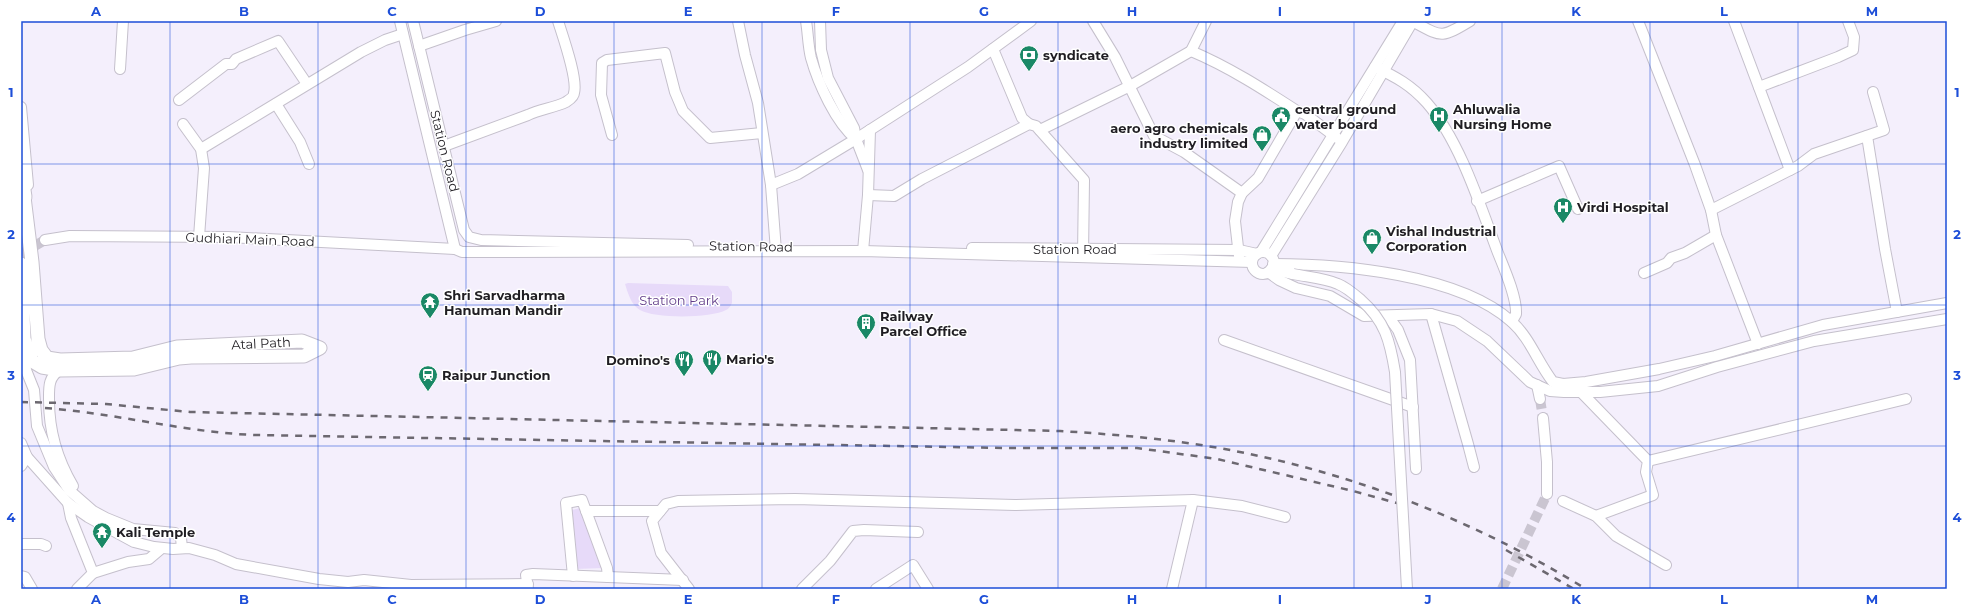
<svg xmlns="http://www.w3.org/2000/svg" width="1968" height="610" font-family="Montserrat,sans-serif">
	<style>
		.green { fill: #e7daf9 }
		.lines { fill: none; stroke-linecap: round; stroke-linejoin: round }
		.minor-tunnel { stroke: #cac5d1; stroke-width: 10; stroke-dasharray: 10 5; stroke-linecap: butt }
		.minor-casing { stroke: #c5c0cc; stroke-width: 12 }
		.major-casing { stroke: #c5c0cc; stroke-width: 15 }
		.highway-casing { stroke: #c5c0cc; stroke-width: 17 }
		.minor { stroke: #fff; stroke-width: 10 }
		.major { stroke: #fff; stroke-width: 13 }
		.highway { stroke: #fff; stroke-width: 15 }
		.rail { stroke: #6c6870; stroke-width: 2.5; stroke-dasharray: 7 7; stroke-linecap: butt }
		.minor-bridge-casing { stroke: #c5c0cc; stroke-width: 12; stroke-linecap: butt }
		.minor-bridge { stroke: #fff; stroke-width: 10 }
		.grid { fill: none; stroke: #1d4ed8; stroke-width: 1; stroke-opacity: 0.55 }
		.labels { text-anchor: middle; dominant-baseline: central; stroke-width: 3; stroke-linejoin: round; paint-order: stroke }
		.poi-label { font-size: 13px; font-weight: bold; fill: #201e23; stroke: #fff; text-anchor: start }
		.street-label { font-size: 13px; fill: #201e23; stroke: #fff }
		.park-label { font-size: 13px; fill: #623d89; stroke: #fff }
		.neatline { fill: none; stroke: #1d4ed8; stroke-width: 1.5 }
		.grid-label { font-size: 13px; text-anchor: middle; font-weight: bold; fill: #1d4ed8 }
	</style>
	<rect width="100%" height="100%" fill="#f4effc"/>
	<g class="green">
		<path d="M 628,283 L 728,286 L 732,292 L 732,303 C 731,305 729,309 726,310 C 712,318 655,319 640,310 C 631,305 628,293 625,284 Z"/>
		<path d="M 580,508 L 604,568 L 575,569 L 568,511 Z"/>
	</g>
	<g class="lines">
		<g class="minor-tunnel">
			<path d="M 21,254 L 45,240"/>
			<path d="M 1540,399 L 1543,418"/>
			<path d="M 1502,589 L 1547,494"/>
		</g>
		<defs>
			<g id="minor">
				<path d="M 400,21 L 455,249"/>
				<path d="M 413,21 L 464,230 L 469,237 L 481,240 L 688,245"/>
				<path d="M 738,21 L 745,55 L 758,103 L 771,185 L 776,251"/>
				<path d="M 806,21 C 808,33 808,46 811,58 C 818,83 836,123 856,139"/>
				<path d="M 820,21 L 821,50 L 828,78 L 854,128 L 856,139 L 868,170"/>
				<path d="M 1093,21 L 1115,57 L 1154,136 L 1184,152 L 1242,193"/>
				<path d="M 1412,21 C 1442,37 1440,39 1470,21"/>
				<path d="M 1638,21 L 1695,165 L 1711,210 L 1716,235 L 1758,344"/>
				<path d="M 1734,21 L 1790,170"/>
				<path d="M 419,46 L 465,30 L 496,21"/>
				<path d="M 993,49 L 1022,118 L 1029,124"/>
				<path d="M 1191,51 C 1229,67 1263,89 1297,111 L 1305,114 L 1337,138"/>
				<path d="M 1375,67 C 1396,77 1411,85 1427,103 C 1460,141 1480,205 1498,253 C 1504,268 1517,297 1516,314 C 1515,316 1513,319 1512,322"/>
				<path d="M 120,69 L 123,21"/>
				<path d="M 1759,87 L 1838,57 L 1853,50 L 1854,37 L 1848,21"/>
				<path d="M 179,100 L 226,64 L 232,64 L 236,59 L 278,41 L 307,84"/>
				<path d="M 276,104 L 300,142 L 309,164"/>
				<path d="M 21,107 L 28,185"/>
				<path d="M 183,124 L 201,149 L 204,168 L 199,237"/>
				<path d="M 1040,130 L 1130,86 L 1191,51 L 1206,21"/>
				<path d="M 612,135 L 601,95 L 602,63 L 607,60 L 665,53 L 675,92 L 683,111 L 710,138 L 762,133"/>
				<path d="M 1867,136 L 1885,249 L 1897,312"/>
				<path d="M 444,146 L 528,115 C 540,109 554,108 566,102 C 569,100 574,97 574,93 C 578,79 563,37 558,21"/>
				<path d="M 201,149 L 361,52 L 385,40 L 403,34"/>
				<path d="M 771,185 L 798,174 L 856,139 L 968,67 L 1031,21"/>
				<path d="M 868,195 L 894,196 L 922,179 L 1029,124 L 1036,126 L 1084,180 L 1083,255"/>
				<path d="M 1477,201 L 1559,166 L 1578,209"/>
				<path d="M 1711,210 L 1798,166 L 1814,154 L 1884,130 L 1873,92"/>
				<path d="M 45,240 L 70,236 L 228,237 L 455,249 L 462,252 L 863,251 L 1252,262"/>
				<path d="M 972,248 L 1239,250 L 1257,254"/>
				<path d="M 863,251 L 868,195 L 870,130"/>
				<path d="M 1261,252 L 1403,21"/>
				<circle cx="1263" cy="263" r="11"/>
				<path d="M 1239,256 L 1235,221 L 1238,202 L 1242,193 L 1258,178 L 1297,111"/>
				<path d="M 1271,256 L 1342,142 L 1413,21"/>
				<path d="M 1273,264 C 1342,264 1459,274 1512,322 C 1530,338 1538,363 1553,382 L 1563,384 L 1586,382 L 1659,369 L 1715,356 L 1823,325 L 1947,303"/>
				<path d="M 1271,269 L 1293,274"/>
				<path d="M 1268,272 L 1279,280 L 1296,288 L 1330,296 L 1364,316 L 1431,314 L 1457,321 L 1487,341 L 1530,382 L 1550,391 L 1564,392 L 1600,392 L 1658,386 L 1717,367 L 1814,341 L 1947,319"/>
				<path d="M 1644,273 L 1667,263 L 1671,258 L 1685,253 L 1716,235"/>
				<path d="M 1431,314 L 1468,444 L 1474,467"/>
				<path d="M 1388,316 L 1398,330 L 1410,360 L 1416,469"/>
				<path d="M 1224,340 L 1413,407"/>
				<path d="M 24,347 L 26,370 L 34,390 L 37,426 L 54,467 L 69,490 L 93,511 L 106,518 L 133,529 L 175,533 L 181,538 L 182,548"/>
				<path d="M 60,370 C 48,377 49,388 49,400 C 49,432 57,459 73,486"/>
				<path d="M 1537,385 L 1540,399"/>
				<path d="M 1581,392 L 1648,461 L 1646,472 L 1653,495 L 1596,516"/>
				<path d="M 1543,418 L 1547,462 L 1547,494"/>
				<path d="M 21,443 L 27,457 L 21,466"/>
				<path d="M 27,457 L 68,503 L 88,517 L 134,542 L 154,547 L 173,549 L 189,548 L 215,555 L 236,564 L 319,579 L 348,582 L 364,580 L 411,585 L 528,584"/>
				<path d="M 1648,461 L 1906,399"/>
				<path d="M 1563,501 L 1596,516 L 1616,536 L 1666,565"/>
				<path d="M 68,503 L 71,518 L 93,573 L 77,589"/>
				<path d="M 586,511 L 660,511"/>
				<path d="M 21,544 L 41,544 L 46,546"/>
				<path d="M 93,573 L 128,562 L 149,559 L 162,548"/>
				<path d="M 21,576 L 25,577 L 32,589"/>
				<path d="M 573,576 L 566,503 L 582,500 L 607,568 L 608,577"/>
				<path d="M 528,589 L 526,575 L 533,574 L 683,580"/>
				<path d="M 689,589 L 661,553 L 652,521 L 666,504 L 678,501 L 795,499 L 1015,505 L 1193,500 L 1242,506 L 1285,517"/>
				<path d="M 802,589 L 830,561 L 853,531 L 864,530 L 918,532"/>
				<path d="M 876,589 L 913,565 L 928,589"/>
				<path d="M 1172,589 L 1193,500"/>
			</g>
			<path id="major" d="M 21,264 L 24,339 L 32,361 L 42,367 L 60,370 L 134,369 L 179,358 L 191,357 L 304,356 L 320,348 L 302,341 L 177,347 L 133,358 L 60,360 L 47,358 L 41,350 L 38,339 L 32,262 L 24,197"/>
			<path id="highway" d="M 21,176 L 24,197"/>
		</defs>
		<use href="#minor" class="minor-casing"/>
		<use href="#major" class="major-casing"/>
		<use href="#highway" class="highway-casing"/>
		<use href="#minor" class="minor"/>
		<use href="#major" class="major"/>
		<use href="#highway" class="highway"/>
		<g class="rail">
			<path d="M 21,402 L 106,404 L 190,412 L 1060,431 C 1109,434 1158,438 1207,446 C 1341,468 1471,518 1586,589"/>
			<path d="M 45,408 C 115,413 183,432 254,435 L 1008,448 L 1137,448 L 1217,459 L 1353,491 L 1404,505"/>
			<path d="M 1506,550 L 1574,589"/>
		</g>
		<defs>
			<path id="minor-bridge" d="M 1293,274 C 1307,277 1324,278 1338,284 C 1346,287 1354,294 1361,300 C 1385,321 1390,341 1395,372 L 1407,589"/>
		</defs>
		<use href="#minor-bridge" class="minor-bridge-casing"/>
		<use href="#minor-bridge" class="minor-bridge"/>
	</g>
	<path class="grid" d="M 170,21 L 170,589M 318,21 L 318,589M 466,21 L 466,589M 614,21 L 614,589M 762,21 L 762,589M 910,21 L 910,589M 1058,21 L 1058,589M 1206,21 L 1206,589M 1354,21 L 1354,589M 1502,21 L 1502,589M 1650,21 L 1650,589M 1798,21 L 1798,589M 21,164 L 1947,164M 21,305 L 1947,305M 21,446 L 1947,446"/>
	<defs>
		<symbol id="bank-pin" viewBox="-11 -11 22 30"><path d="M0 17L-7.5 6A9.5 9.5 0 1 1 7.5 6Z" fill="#1a8866" stroke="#fff"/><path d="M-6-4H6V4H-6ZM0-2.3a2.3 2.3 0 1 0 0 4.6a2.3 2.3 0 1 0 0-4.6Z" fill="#fff"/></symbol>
		<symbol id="civic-pin" viewBox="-11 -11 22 30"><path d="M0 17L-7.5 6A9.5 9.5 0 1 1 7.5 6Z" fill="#1a8866" stroke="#fff"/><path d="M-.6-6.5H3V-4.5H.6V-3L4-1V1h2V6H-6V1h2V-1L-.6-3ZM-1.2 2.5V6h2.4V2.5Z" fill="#fff"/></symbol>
		<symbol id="hospital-pin" viewBox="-11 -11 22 30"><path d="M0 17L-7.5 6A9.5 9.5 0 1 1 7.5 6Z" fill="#1a8866" stroke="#fff"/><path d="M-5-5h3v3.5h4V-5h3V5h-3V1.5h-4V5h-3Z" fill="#fff"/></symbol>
		<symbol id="shop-pin" viewBox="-11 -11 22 30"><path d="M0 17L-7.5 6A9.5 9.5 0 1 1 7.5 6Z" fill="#1a8866" stroke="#fff"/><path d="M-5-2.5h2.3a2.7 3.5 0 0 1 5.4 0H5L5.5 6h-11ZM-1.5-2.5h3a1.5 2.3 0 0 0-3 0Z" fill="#fff"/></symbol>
		<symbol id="temple-pin" viewBox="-11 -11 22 30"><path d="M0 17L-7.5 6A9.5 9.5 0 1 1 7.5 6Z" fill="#1a8866" stroke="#fff"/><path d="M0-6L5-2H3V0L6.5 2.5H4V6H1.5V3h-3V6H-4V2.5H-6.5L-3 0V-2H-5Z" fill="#fff"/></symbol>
		<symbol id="building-pin" viewBox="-11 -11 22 30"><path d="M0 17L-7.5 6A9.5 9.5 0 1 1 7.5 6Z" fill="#1a8866" stroke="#fff"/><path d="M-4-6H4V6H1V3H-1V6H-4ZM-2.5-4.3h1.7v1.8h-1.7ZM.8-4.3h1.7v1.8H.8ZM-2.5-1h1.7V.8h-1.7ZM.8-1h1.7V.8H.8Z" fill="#fff"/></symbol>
		<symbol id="restaurant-pin" viewBox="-11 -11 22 30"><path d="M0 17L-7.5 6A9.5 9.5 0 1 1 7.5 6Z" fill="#1a8866" stroke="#fff"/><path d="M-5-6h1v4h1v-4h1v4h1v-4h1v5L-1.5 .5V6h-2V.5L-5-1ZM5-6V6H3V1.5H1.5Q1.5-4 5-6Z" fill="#fff"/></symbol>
		<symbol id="station-pin" viewBox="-11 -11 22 30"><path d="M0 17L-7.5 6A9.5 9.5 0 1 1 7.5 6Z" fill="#1a8866" stroke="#fff"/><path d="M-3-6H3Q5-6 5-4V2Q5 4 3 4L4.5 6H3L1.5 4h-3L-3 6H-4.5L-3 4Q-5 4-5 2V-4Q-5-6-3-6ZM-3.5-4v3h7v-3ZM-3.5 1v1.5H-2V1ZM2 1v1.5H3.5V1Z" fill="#fff"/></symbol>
	</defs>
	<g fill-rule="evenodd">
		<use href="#bank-pin" x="1018" y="44" width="22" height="30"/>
		<use href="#civic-pin" x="1270" y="105" width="22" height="30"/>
		<use href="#hospital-pin" x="1428" y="105" width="22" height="30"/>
		<use href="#shop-pin" x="1251" y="124" width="22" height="30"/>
		<use href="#hospital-pin" x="1552" y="196" width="22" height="30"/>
		<use href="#shop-pin" x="1361" y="227" width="22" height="30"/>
		<use href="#temple-pin" x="419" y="291" width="22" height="30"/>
		<use href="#building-pin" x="855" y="312" width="22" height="30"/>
		<use href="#restaurant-pin" x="701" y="348" width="22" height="30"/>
		<use href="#restaurant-pin" x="673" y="349" width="22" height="30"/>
		<use href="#station-pin" x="417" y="364" width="22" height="30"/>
		<use href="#temple-pin" x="91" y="521" width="22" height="30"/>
	</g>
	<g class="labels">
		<g class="poi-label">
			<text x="1043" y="55">syndicate</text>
			<text x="1295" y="109">central ground<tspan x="1295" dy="15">water board</tspan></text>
			<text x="1453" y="109">Ahluwalia<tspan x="1453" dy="15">Nursing Home</tspan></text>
			<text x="1248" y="128" text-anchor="end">aero agro chemicals<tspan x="1248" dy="15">industry limited</tspan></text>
			<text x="1577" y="207">Virdi Hospital</text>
			<text x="1386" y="231">Vishal Industrial<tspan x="1386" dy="15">Corporation</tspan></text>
			<text x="444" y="295">Shri Sarvadharma<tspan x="444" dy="15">Hanuman Mandir</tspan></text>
			<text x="880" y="316">Railway<tspan x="880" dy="15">Parcel Office</tspan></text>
			<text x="726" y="359">Mario's</text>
			<text x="670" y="360" text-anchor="end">Domino's</text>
			<text x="442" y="375">Raipur Junction</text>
			<text x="116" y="532">Kali Temple</text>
		</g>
		<g class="street-label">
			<text transform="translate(445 151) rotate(76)">Station Road</text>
			<text transform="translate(250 239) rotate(2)">Gudhiari Main Road</text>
			<text transform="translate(751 246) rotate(1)">Station Road</text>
			<text x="1075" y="249">Station Road</text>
			<text transform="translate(261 343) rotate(-3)">Atal Path</text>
		</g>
		<g class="park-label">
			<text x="679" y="300">Station Park</text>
		</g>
	</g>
	<rect width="1968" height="610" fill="none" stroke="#ffffff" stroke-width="44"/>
	<rect x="22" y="22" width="1924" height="566" class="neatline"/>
	<g class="grid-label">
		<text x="96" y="16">A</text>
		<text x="244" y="16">B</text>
		<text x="392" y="16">C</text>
		<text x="540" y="16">D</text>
		<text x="688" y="16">E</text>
		<text x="836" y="16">F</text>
		<text x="984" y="16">G</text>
		<text x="1132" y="16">H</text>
		<text x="1280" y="16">I</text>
		<text x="1428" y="16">J</text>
		<text x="1576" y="16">K</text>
		<text x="1724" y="16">L</text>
		<text x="1872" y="16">M</text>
		<text x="11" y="97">1</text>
		<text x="1957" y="97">1</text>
		<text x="11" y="239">2</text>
		<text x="1957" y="239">2</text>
		<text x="11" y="380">3</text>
		<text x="1957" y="380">3</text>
		<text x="11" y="522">4</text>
		<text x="1957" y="522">4</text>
		<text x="96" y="604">A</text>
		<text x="244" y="604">B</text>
		<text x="392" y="604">C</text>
		<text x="540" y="604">D</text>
		<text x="688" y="604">E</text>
		<text x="836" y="604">F</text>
		<text x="984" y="604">G</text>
		<text x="1132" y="604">H</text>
		<text x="1280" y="604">I</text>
		<text x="1428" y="604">J</text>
		<text x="1576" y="604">K</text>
		<text x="1724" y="604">L</text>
		<text x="1872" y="604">M</text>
	</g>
</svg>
